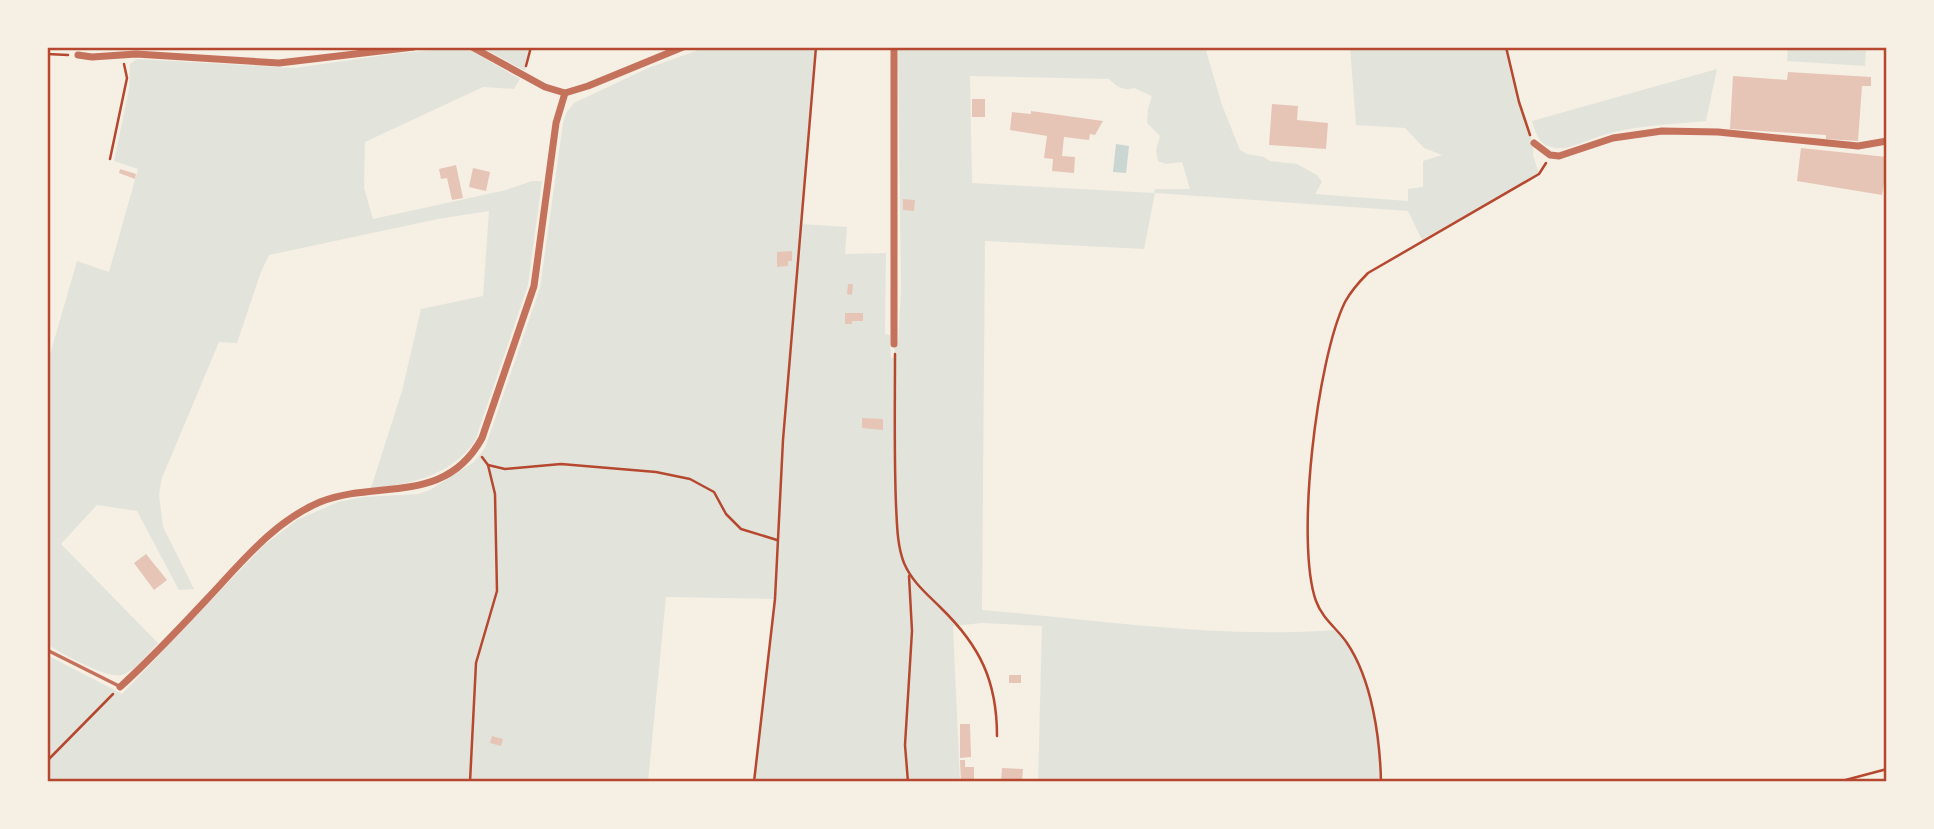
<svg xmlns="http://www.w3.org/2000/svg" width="1934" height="829" font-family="'Roboto Condensed',sans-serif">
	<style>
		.green { fill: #e2e4dc; fill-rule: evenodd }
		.water { fill: #c9d6d2 }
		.building { fill: #e6c5b7 }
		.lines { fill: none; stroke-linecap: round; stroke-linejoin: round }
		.path { stroke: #b5482f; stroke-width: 2.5 }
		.service { stroke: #c5725c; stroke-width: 3.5 }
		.minor { stroke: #c5725c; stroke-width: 7 }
		.neatline { fill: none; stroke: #b5482f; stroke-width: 2.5 }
	</style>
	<rect width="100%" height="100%" fill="#f6efe4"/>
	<g class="green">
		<path d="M 481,47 L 531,47 L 525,71 Z"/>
		<path d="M 707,47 L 816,47 L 801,224 L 847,227 L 845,254 L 886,253 L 885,334 L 890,335 L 891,358 L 895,357 L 894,344 L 898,343 L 901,291 L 898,47 L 1205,47 L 1222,105 L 1240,150 L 1247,154 L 1264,157 L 1270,161 L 1297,164 L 1317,175 L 1322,182 L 1315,194 L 1408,201 L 1408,189 L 1423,187 L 1423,161 L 1442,155 L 1424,148 L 1405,128 L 1356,125 L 1350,47 L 1506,47 L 1527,131 L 1534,143 L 1533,155 L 1539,174 L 1422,240 L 1408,211 L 1155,193 L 1144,249 L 985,241 L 982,610 C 1099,620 1218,639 1335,630 C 1371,664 1379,735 1381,782 L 1038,782 L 1042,626 L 982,623 L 953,626 L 960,782 L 754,782 L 775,599 L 666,597 L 648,782 L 47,782 L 47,655 L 122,694 L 263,546 L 297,520 L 338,502 L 364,497 L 418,494 L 430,490 L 474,462 L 485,448 L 540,288 L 563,123 L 566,113 L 574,103 L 648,68 ZM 970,76 L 1109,79 C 1116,86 1124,92 1134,88 L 1152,96 L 1148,109 L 1147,123 L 1160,136 L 1156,150 L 1158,161 L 1166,164 L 1182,162 L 1190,189 L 1155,189 L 1154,193 L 972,183 Z"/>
		<path d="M 1788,47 L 1866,51 L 1865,66 L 1787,61 Z"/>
		<path d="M 457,48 L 472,51 L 520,79 L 514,89 L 483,87 L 365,142 L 364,188 L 373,219 L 506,190 L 532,181 L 542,181 L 528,285 L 475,441 C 450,476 412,484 371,488 L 402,391 L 421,309 L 483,296 L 489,211 L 438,219 L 269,255 L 261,272 L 237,343 L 219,342 L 162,478 L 159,494 L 163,527 L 194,589 L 179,590 L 137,511 L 97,505 L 61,544 L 158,643 C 149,653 137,668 125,674 C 109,682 63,653 47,645 L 47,365 L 77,261 L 109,272 L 138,169 L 114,161 L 129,89 L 130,64 L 137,59 L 295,68 L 400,53 Z"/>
		<path d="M 1717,69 L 1706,121 C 1667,125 1629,125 1592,139 C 1580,143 1568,150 1555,148 C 1540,146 1536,135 1532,121 Z"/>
	</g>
	<path class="water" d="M 1116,144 L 1129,146 L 1126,173 L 1113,172 Z"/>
	<g class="building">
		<path d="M 1788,72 L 1871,77 L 1871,86 L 1862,86 L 1858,141 L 1826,139 L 1826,135 L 1730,129 L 1733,76 L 1787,80 Z"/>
		<rect x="972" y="99" width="13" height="18"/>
		<path d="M 1272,104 L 1298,106 L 1297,120 L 1328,123 L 1326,149 L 1269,145 Z"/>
		<path d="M 1031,111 L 1103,121 L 1095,135 L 1090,134 L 1089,140 L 1064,137 L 1062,156 L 1075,157 L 1074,173 L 1052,171 L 1053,159 L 1044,158 L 1047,136 L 1010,130 L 1012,112 L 1031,114 Z"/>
		<path d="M 1801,148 L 1887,157 L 1887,183 L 1884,183 L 1882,195 L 1797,181 Z"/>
		<path d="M 456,165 L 463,198 L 452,200 L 447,178 L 441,179 L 439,169 Z"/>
		<path d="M 473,168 L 490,172 L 486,191 L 469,187 Z"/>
		<path d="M 120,169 L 136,174 L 135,179 L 119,173 Z"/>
		<path d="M 903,199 L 915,200 L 914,211 L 903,210 Z"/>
		<path d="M 792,251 L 792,261 L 788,261 L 788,266 L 777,267 L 777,252 Z"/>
		<path d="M 848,284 L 853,284 L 852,295 L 847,294 Z"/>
		<path d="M 845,313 L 863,313 L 863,321 L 852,321 L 852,324 L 845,324 Z"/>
		<path d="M 862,418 L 883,419 L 883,430 L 862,428 Z"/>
		<path d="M 146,554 L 167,580 L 154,590 L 134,563 Z"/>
		<rect x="1009" y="675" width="12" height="8"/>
		<path d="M 960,724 L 970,724 L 971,757 L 960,758 Z"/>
		<path d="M 492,736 L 503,739 L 501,746 L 490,743 Z"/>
		<path d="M 960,760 L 965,760 L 965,767 L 974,767 L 974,782 L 961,782 Z"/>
		<path d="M 1002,768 L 1023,769 L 1022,781 L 1001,782 Z"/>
	</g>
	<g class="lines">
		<g class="path">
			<path d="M 1506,47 L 1519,102 L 1530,135"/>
			<path d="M 47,54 L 68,55"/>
			<path d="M 526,66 L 531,47"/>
			<path d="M 110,159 L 127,78 L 124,64"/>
			<path d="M 895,354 C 895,405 894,455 896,505 C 897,524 897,545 904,563 C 912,582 927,594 941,608 C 980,646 997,681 997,736"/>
			<path d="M 482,457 L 488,465 L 505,469 L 561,464 L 656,472 L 690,479 L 714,492 L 726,514 L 741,529 L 777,540"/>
			<path d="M 47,761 L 113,694"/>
			<path d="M 470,782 L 476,663 L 497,591 L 495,494 L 488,465"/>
			<path d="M 754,782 L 775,599 L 783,440 L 816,47"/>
			<path d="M 908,782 L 905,745 L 912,631 L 909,576"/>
			<path d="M 1381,782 C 1380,738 1372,680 1347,643 C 1337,628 1323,620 1316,601 C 1295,542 1317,359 1345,302 C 1351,291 1359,282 1368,273 L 1539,174 L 1546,163"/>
			<path d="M 1838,782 L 1887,769"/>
		</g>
		<path class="service" d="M 47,650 L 119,686"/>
		<g class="minor">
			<path d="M 472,47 L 545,87 L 565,93"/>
			<path d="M 894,47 L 894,344"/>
			<path d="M 78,55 L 92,57 L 136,54 L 279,63 L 414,47"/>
			<path d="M 1534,143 L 1550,155 L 1559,156 L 1613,138 L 1662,131 L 1718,132 L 1858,146 L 1887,141"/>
			<path d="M 120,687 C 151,659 179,629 207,599 C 241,563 273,522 320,502 C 378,479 445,506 482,438 L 534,286 L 556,123 L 565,93 L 588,86 L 683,47"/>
		</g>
	</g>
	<rect width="1934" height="829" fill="none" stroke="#f6efe4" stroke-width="98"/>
	<rect x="49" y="49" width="1836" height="731" class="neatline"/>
</svg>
